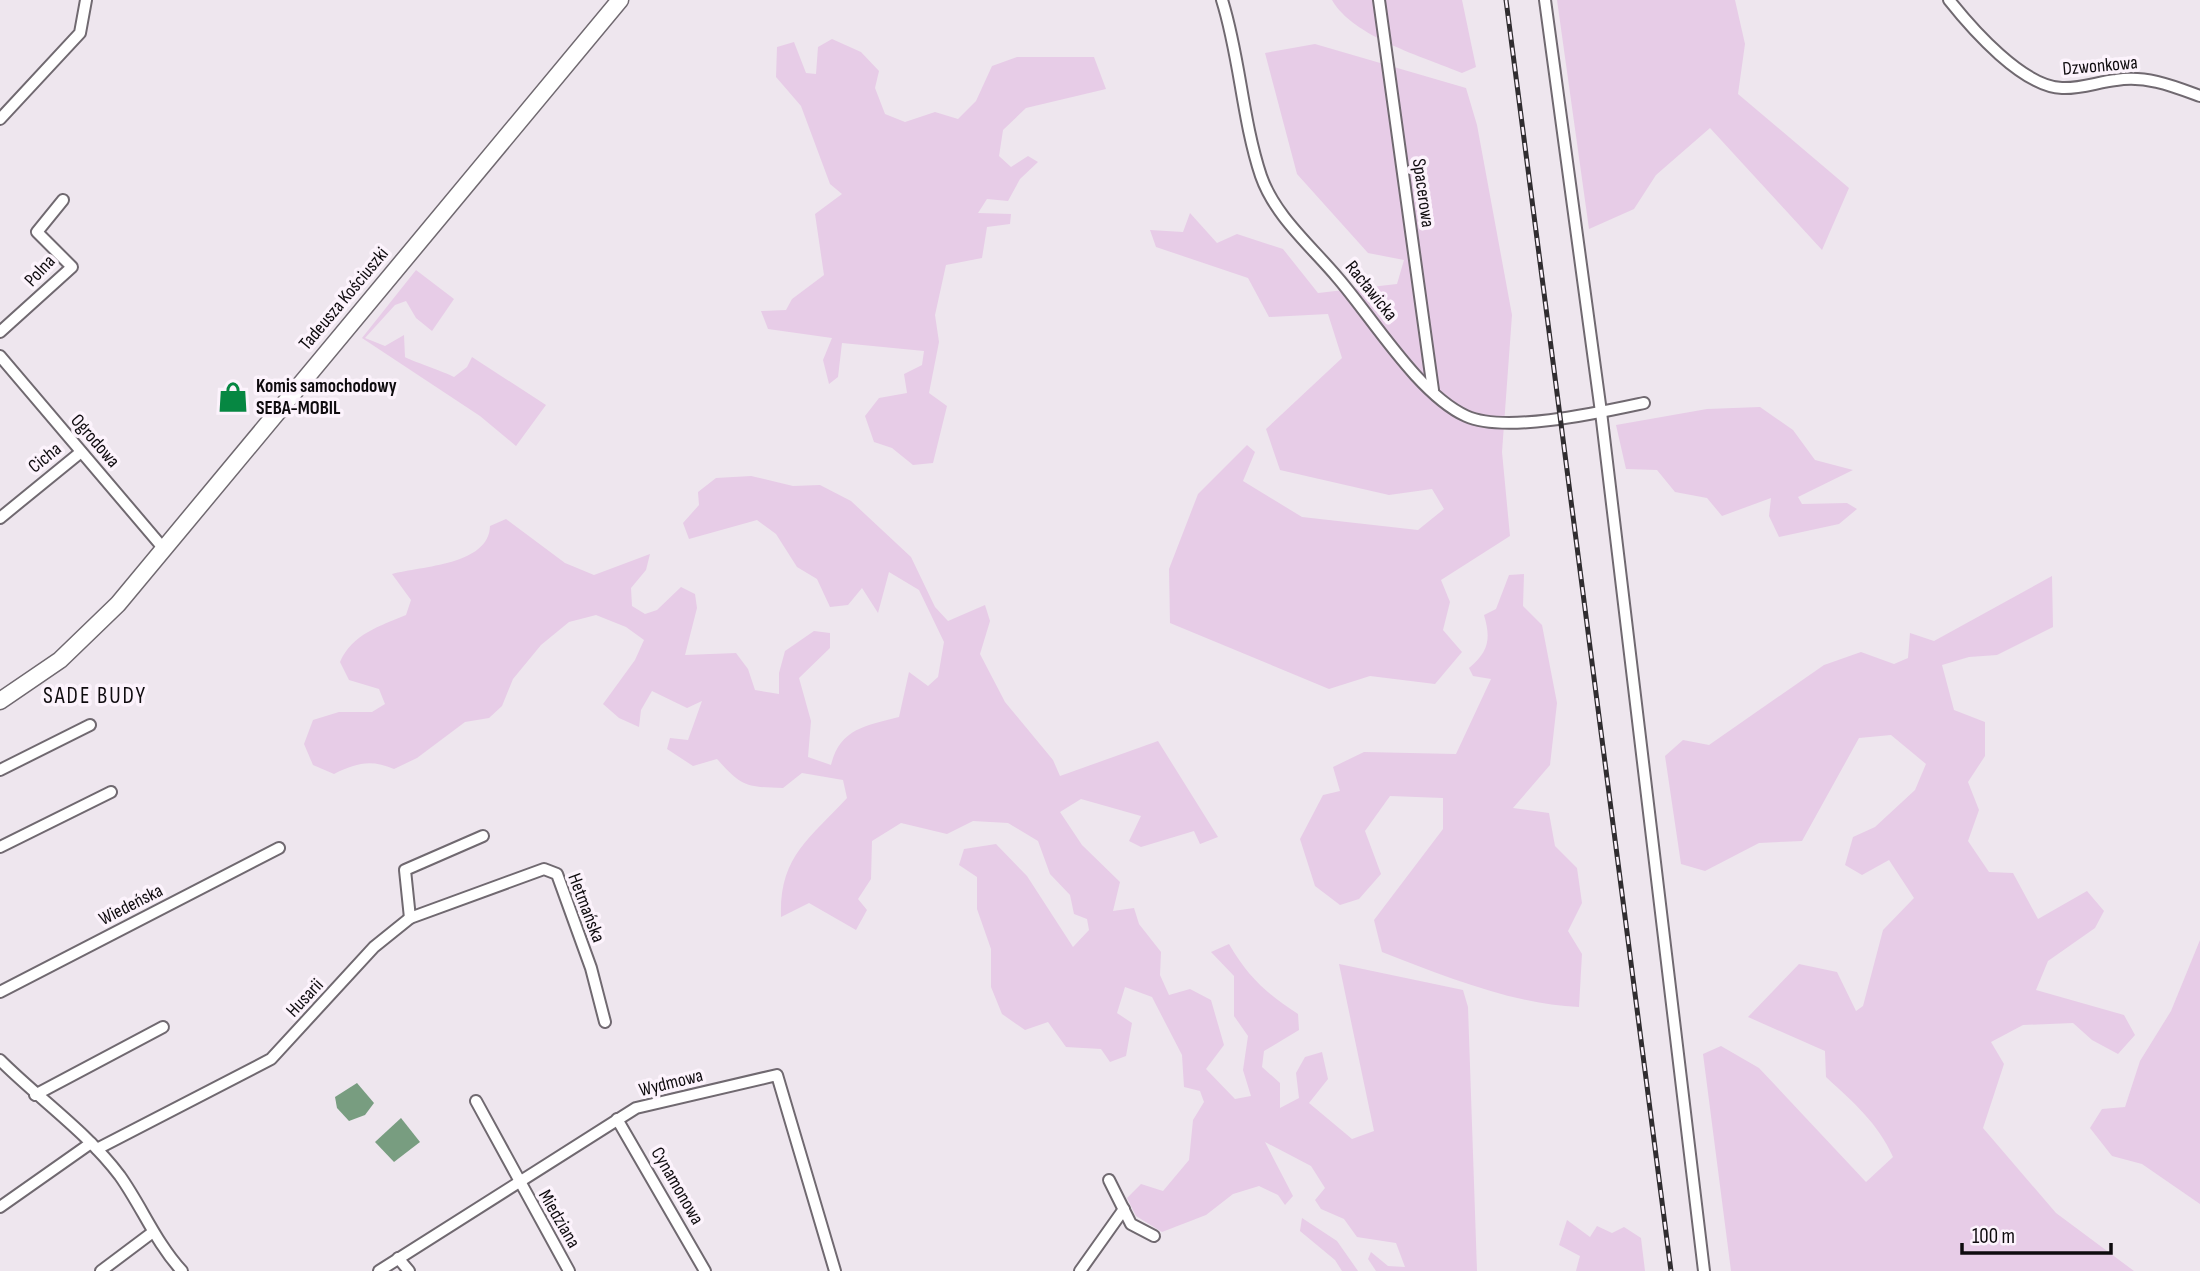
<svg xmlns="http://www.w3.org/2000/svg" width="2200" height="1271" font-family="'Sofia Sans Condensed',sans-serif">
	<style>
		.green { fill: #e7cce7 }
		.water { fill: #789d80 }
		.lines { fill: none; stroke-linecap: round; stroke-linejoin: round }
		.minor-casing { stroke: #706970; stroke-width: 14 }
		.secondary-casing { stroke: #706970; stroke-width: 19 }
		.minor { stroke: #fff; stroke-width: 10 }
		.secondary { stroke: #fff; stroke-width: 16 }
		.rail-casing { stroke: #302d30; stroke-width: 5 }
		.rail { stroke: #fcf3fc; stroke-width: 2.5; stroke-dasharray: 8; stroke-linecap: butt }
		.labels { text-anchor: middle; dominant-baseline: central; stroke-width: 7; stroke-linejoin: round; paint-order: stroke }
		.street-label { font-size: 19px; fill: #0e0b0e; stroke: #fcf3fc }
		.poi-label { font-size: 19px; font-weight: bold; fill: #0e0b0e; stroke: #fcf3fc; text-anchor: start }
		.quarter-label { font-size: 23px; letter-spacing: 2px; fill: #0e0b0e; stroke: #fcf3fc }
	</style>
	<rect width="100%" height="100%" fill="#eee6ee"/>
	<g class="green">
		<path d="M 1332,0 L 1462,0 L 1476,67 L 1462,73 C 1424,57 1353,37 1332,0 Z"/>
		<path d="M 1557,0 L 1735,0 L 1745,44 L 1738,94 L 1849,188 L 1822,250 L 1710,128 L 1656,175 L 1634,209 L 1589,229 Z"/>
		<path d="M 832,39 L 861,52 L 879,71 L 875,88 L 885,114 L 905,122 L 935,112 L 958,119 L 976,101 L 992,66 L 1017,57 L 1094,57 L 1106,89 L 1026,108 L 1003,130 L 999,156 L 1011,167 L 1028,156 L 1038,162 L 1020,179 L 1008,201 L 987,199 L 978,213 L 1011,214 L 1010,224 L 987,227 L 982,258 L 946,265 L 935,315 L 939,342 L 929,393 L 947,406 L 933,463 L 913,465 L 892,448 L 874,442 L 865,416 L 879,398 L 907,393 L 904,374 L 922,365 L 924,351 L 842,343 L 838,377 L 829,384 L 823,360 L 832,338 L 768,329 L 761,311 L 786,310 L 792,299 L 824,275 L 815,214 L 842,194 L 830,184 L 801,106 L 776,77 L 777,47 L 794,42 L 806,73 L 816,74 L 818,47 Z"/>
		<path d="M 1315,44 L 1466,88 L 1477,125 L 1512,315 L 1502,452 L 1510,536 L 1441,580 L 1450,602 L 1443,630 L 1462,652 L 1435,684 L 1370,676 L 1329,689 L 1170,623 L 1169,569 L 1198,494 L 1247,445 L 1255,452 L 1243,481 L 1302,517 L 1418,530 L 1444,509 L 1432,489 L 1389,495 L 1280,470 L 1266,429 L 1342,358 L 1328,314 L 1269,317 L 1248,278 L 1156,247 L 1150,230 L 1183,232 L 1190,213 L 1217,243 L 1237,234 L 1283,249 L 1318,293 L 1397,284 L 1404,260 L 1368,253 L 1297,174 L 1265,53 Z"/>
		<path d="M 416,270 L 454,299 L 432,331 L 416,318 L 406,301 L 395,305 L 365,338 L 385,346 L 404,335 L 405,357 C 409,360 445,372 454,377 L 467,367 L 472,357 L 546,405 L 516,446 L 480,416 L 362,338 Z"/>
		<path d="M 1760,407 L 1793,430 L 1815,460 L 1853,470 L 1798,497 L 1802,504 L 1847,503 L 1857,509 L 1839,524 L 1779,537 L 1769,516 L 1771,498 L 1722,516 L 1707,498 L 1675,492 L 1657,470 L 1626,469 L 1616,425 L 1707,409 Z"/>
		<path d="M 751,476 L 793,486 L 820,485 L 851,501 L 911,557 L 935,607 L 948,621 L 985,605 L 990,621 L 980,654 L 1005,702 L 1053,760 L 1060,776 L 1158,741 L 1218,837 L 1200,844 L 1194,831 L 1141,847 L 1129,841 L 1141,816 L 1081,799 L 1060,812 L 1082,845 L 1120,882 L 1113,911 L 1134,908 L 1139,924 L 1161,952 L 1160,975 L 1169,995 L 1190,989 L 1211,1000 L 1224,1045 L 1206,1069 L 1235,1099 L 1251,1096 L 1243,1070 L 1248,1036 L 1234,1016 L 1234,976 L 1211,952 L 1229,944 C 1249,978 1266,993 1298,1014 L 1299,1030 L 1264,1051 L 1262,1067 L 1280,1083 L 1280,1108 L 1299,1098 L 1296,1073 L 1305,1057 L 1322,1052 L 1328,1079 L 1309,1103 L 1352,1139 L 1374,1131 L 1339,964 L 1463,990 L 1468,1007 L 1477,1271 L 1376,1271 L 1368,1259 L 1371,1252 L 1388,1266 L 1405,1267 L 1396,1243 L 1357,1237 L 1344,1219 L 1321,1209 L 1315,1200 L 1325,1188 L 1311,1166 L 1265,1142 L 1293,1196 L 1285,1205 L 1278,1195 L 1259,1186 L 1233,1194 L 1206,1215 L 1162,1232 L 1136,1216 L 1127,1198 L 1141,1184 L 1163,1191 L 1189,1160 L 1193,1120 L 1204,1102 L 1200,1091 L 1184,1087 L 1182,1055 L 1152,997 L 1125,987 L 1117,1013 L 1132,1023 L 1126,1056 L 1110,1062 L 1101,1049 L 1066,1047 L 1048,1022 L 1025,1030 L 1002,1014 L 991,987 L 991,949 L 977,909 L 977,877 L 959,865 L 964,849 L 996,844 L 1027,876 L 1073,947 L 1089,930 L 1087,919 L 1074,914 L 1070,895 L 1050,874 L 1038,841 L 1008,823 L 973,821 L 947,834 L 901,823 L 872,841 L 871,879 L 858,899 L 867,910 L 856,930 L 809,903 L 781,917 C 779,857 809,839 847,798 L 843,780 L 802,773 L 783,788 C 746,787 742,787 717,759 L 693,766 L 667,749 L 670,738 L 688,740 L 702,701 L 687,708 L 652,691 L 641,710 L 639,727 L 619,718 L 603,704 L 635,660 L 644,640 L 626,627 L 596,615 L 569,622 L 541,645 L 513,679 L 502,706 L 489,718 L 465,722 L 417,758 L 394,769 C 371,759 356,763 334,774 L 313,765 L 304,744 L 313,720 L 339,712 L 372,712 L 385,704 L 379,689 L 349,680 L 340,662 C 352,634 380,626 406,615 L 411,600 L 392,574 C 422,566 489,565 490,526 L 506,519 L 565,563 L 594,575 L 650,554 L 646,570 L 631,588 L 632,606 L 645,614 L 657,610 L 681,587 L 695,594 L 697,608 L 685,655 L 736,653 L 748,669 L 755,690 L 779,694 L 779,673 L 785,651 L 814,631 L 830,633 L 830,648 L 799,678 L 811,721 L 808,757 L 831,765 C 840,728 866,726 899,717 L 909,672 L 928,686 L 938,677 L 944,642 L 919,590 L 889,572 L 878,613 L 862,588 L 848,605 L 830,607 L 817,579 L 797,567 L 776,534 L 757,520 L 689,539 L 683,523 L 699,505 L 698,492 L 716,478 Z"/>
		<path d="M 1524,574 L 1523,606 L 1542,625 L 1557,703 L 1550,765 L 1513,808 L 1549,813 L 1555,846 L 1577,868 L 1582,903 L 1568,931 L 1582,954 L 1579,1007 C 1512,1004 1444,976 1382,952 L 1374,920 L 1443,829 L 1443,798 L 1390,796 L 1365,831 L 1381,874 L 1359,899 L 1340,905 L 1315,886 L 1300,839 L 1323,795 L 1340,791 L 1333,767 L 1364,752 L 1456,754 L 1491,679 L 1473,676 L 1469,668 C 1489,651 1491,639 1484,615 L 1496,609 L 1509,575 Z"/>
		<path d="M 2052,576 L 2053,627 L 1997,655 L 1969,657 L 1942,665 L 1954,710 L 1985,722 L 1985,756 L 1968,782 L 1979,810 L 1968,841 L 1989,872 L 2013,873 L 2038,919 L 2087,891 L 2104,911 L 2095,928 L 2048,961 L 2036,990 L 2124,1015 L 2135,1035 L 2118,1054 L 2092,1040 L 2073,1023 L 2023,1025 L 1991,1042 L 2004,1064 L 1983,1128 L 2056,1213 L 2134,1271 L 1731,1271 L 1703,1054 L 1721,1046 L 1759,1068 L 1866,1182 L 1893,1157 C 1878,1123 1853,1102 1826,1077 L 1825,1051 L 1748,1017 L 1799,964 L 1837,972 L 1856,1011 L 1863,1006 L 1883,930 L 1914,898 L 1889,860 L 1862,875 L 1845,865 L 1853,837 L 1875,827 L 1915,790 L 1926,764 L 1891,735 L 1859,738 L 1802,841 L 1759,843 L 1705,871 L 1681,864 L 1665,756 L 1683,740 L 1709,745 L 1824,665 L 1861,652 L 1894,664 L 1908,658 L 1910,633 L 1934,641 Z"/>
		<path d="M 2200,940 L 2200,1204 L 2142,1164 L 2112,1156 L 2090,1128 L 2102,1109 L 2125,1107 L 2140,1061 L 2171,1011 Z"/>
		<path d="M 1302,1218 L 1337,1241 L 1358,1271 L 1342,1271 L 1335,1260 L 1300,1231 Z"/>
		<path d="M 1567,1220 L 1590,1237 L 1597,1226 L 1612,1233 L 1624,1227 L 1641,1238 L 1645,1271 L 1576,1271 L 1580,1256 L 1559,1245 Z"/>
	</g>
	<g class="water">
		<path d="M 357,1083 L 374,1103 L 365,1115 L 349,1121 L 337,1108 L 335,1097 Z"/>
		<path d="M 401,1118 L 420,1142 L 394,1162 L 375,1142 Z"/>
	</g>
	<g class="lines">
		<defs>
			<g id="minor">
				<path d="M 1222,0 C 1240,57 1242,119 1261,176 C 1275,216 1310,245 1337,277 C 1372,317 1418,394 1466,416 C 1505,434 1602,412 1644,403"/>
				<path d="M 1379,0 L 1433,390"/>
				<path d="M 1545,0 L 1601,412 L 1704,1271"/>
				<path d="M 1949,0 C 1972,29 2023,87 2062,88 C 2080,89 2098,82 2116,80 C 2146,75 2173,86 2200,96"/>
				<path d="M 0,119 L 80,33 L 86,0"/>
				<path d="M 0,332 L 72,267 L 37,232 L 63,200"/>
				<path d="M 0,356 L 164,549"/>
				<path d="M 0,518 L 81,452"/>
				<path d="M 0,770 L 90,725"/>
				<path d="M 0,847 L 111,792"/>
				<path d="M 410,918 L 405,870 L 483,836"/>
				<path d="M 0,992 L 279,848"/>
				<path d="M 0,1060 C 39,1099 87,1132 120,1176 C 142,1207 156,1243 182,1271"/>
				<path d="M 35,1095 L 163,1027"/>
				<path d="M 476,1101 L 569,1271"/>
				<path d="M 617,1119 L 705,1271"/>
				<path d="M 97,1149 L 271,1059 L 374,947 L 410,918 L 544,869 L 557,874 L 591,968 L 605,1022"/>
				<path d="M 1109,1180 L 1131,1224 L 1154,1236"/>
				<path d="M 0,1207 L 91,1143"/>
				<path d="M 398,1258 L 409,1271"/>
				<path d="M 101,1271 L 153,1232"/>
				<path d="M 379,1271 L 636,1108 L 777,1075 L 835,1271"/>
				<path d="M 1080,1271 L 1124,1209"/>
			</g>
			<path id="secondary" d="M 0,701 L 60,660 L 118,604 L 620,0"/>
		</defs>
		<use href="#minor" class="minor-casing"/>
		<use href="#secondary" class="secondary-casing"/>
		<use href="#minor" class="minor"/>
		<use href="#secondary" class="secondary"/>
		<defs>
			<path id="rail" d="M 1506,0 L 1671,1271"/>
		</defs>
		<use href="#rail" class="rail-casing"/>
		<use href="#rail" class="rail"/>
	</g>
	<defs>
		<symbol id="shop-bare" viewBox="-9 -9 18 18"><path d="M-5-2.5h2.3a2.7 3.5 0 0 1 5.4 0H5L5.5 6h-11ZM-1.5-2.5h3a1.5 2.3 0 0 0-3 0Z" fill="#068742" stroke="#fcf3fc" stroke-width="2.5" paint-order="stroke"/></symbol>
	</defs>
	<g fill-rule="evenodd">
		<use href="#shop-bare" x="211" y="375" width="44" height="44"/>
	</g>
	<g class="labels">
		<g class="street-label">
			<text transform="translate(2100 66) rotate(-5)">Dzwonkowa</text>
			<text transform="translate(1423 193) rotate(82)">Spacerowa</text>
			<text transform="translate(40 271) rotate(-47)">Polna</text>
			<text transform="translate(1371 291) rotate(51)">Racławicka</text>
			<text transform="translate(344 299) rotate(-50)">Tadeusza Kościuszki</text>
			<text transform="translate(95 441) rotate(49)">Ogrodowa</text>
			<text transform="translate(45 458) rotate(-39)">Cicha</text>
			<text transform="translate(131 905) rotate(-27)">Wiedeńska</text>
			<text transform="translate(586 908) rotate(69)">Hetmańska</text>
			<text transform="translate(305 998) rotate(-47)">Husarii</text>
			<text transform="translate(671 1083) rotate(-14)">Wydmowa</text>
			<text transform="translate(677 1186) rotate(60)">Cynamonowa</text>
			<text transform="translate(559 1219) rotate(60)">Miedziana</text>
		</g>
		<g class="poi-label">
			<text x="256" y="386">Komis samochodowy<tspan x="256" dy="22">SEBA-MOBIL</tspan></text>
		</g>
		<g class="quarter-label">
			<text x="95" y="696">SADE BUDY</text>
		</g>
	</g>
	<path d="M1962 1243v10h149v-10" fill="none" stroke="#0e0b0e" stroke-width="3.5"/>
	<text x="1972" y="1243" font-size="21" fill="#0e0b0e" stroke="#fcf3fc" stroke-width="5" paint-order="stroke">100 m</text>
</svg>
